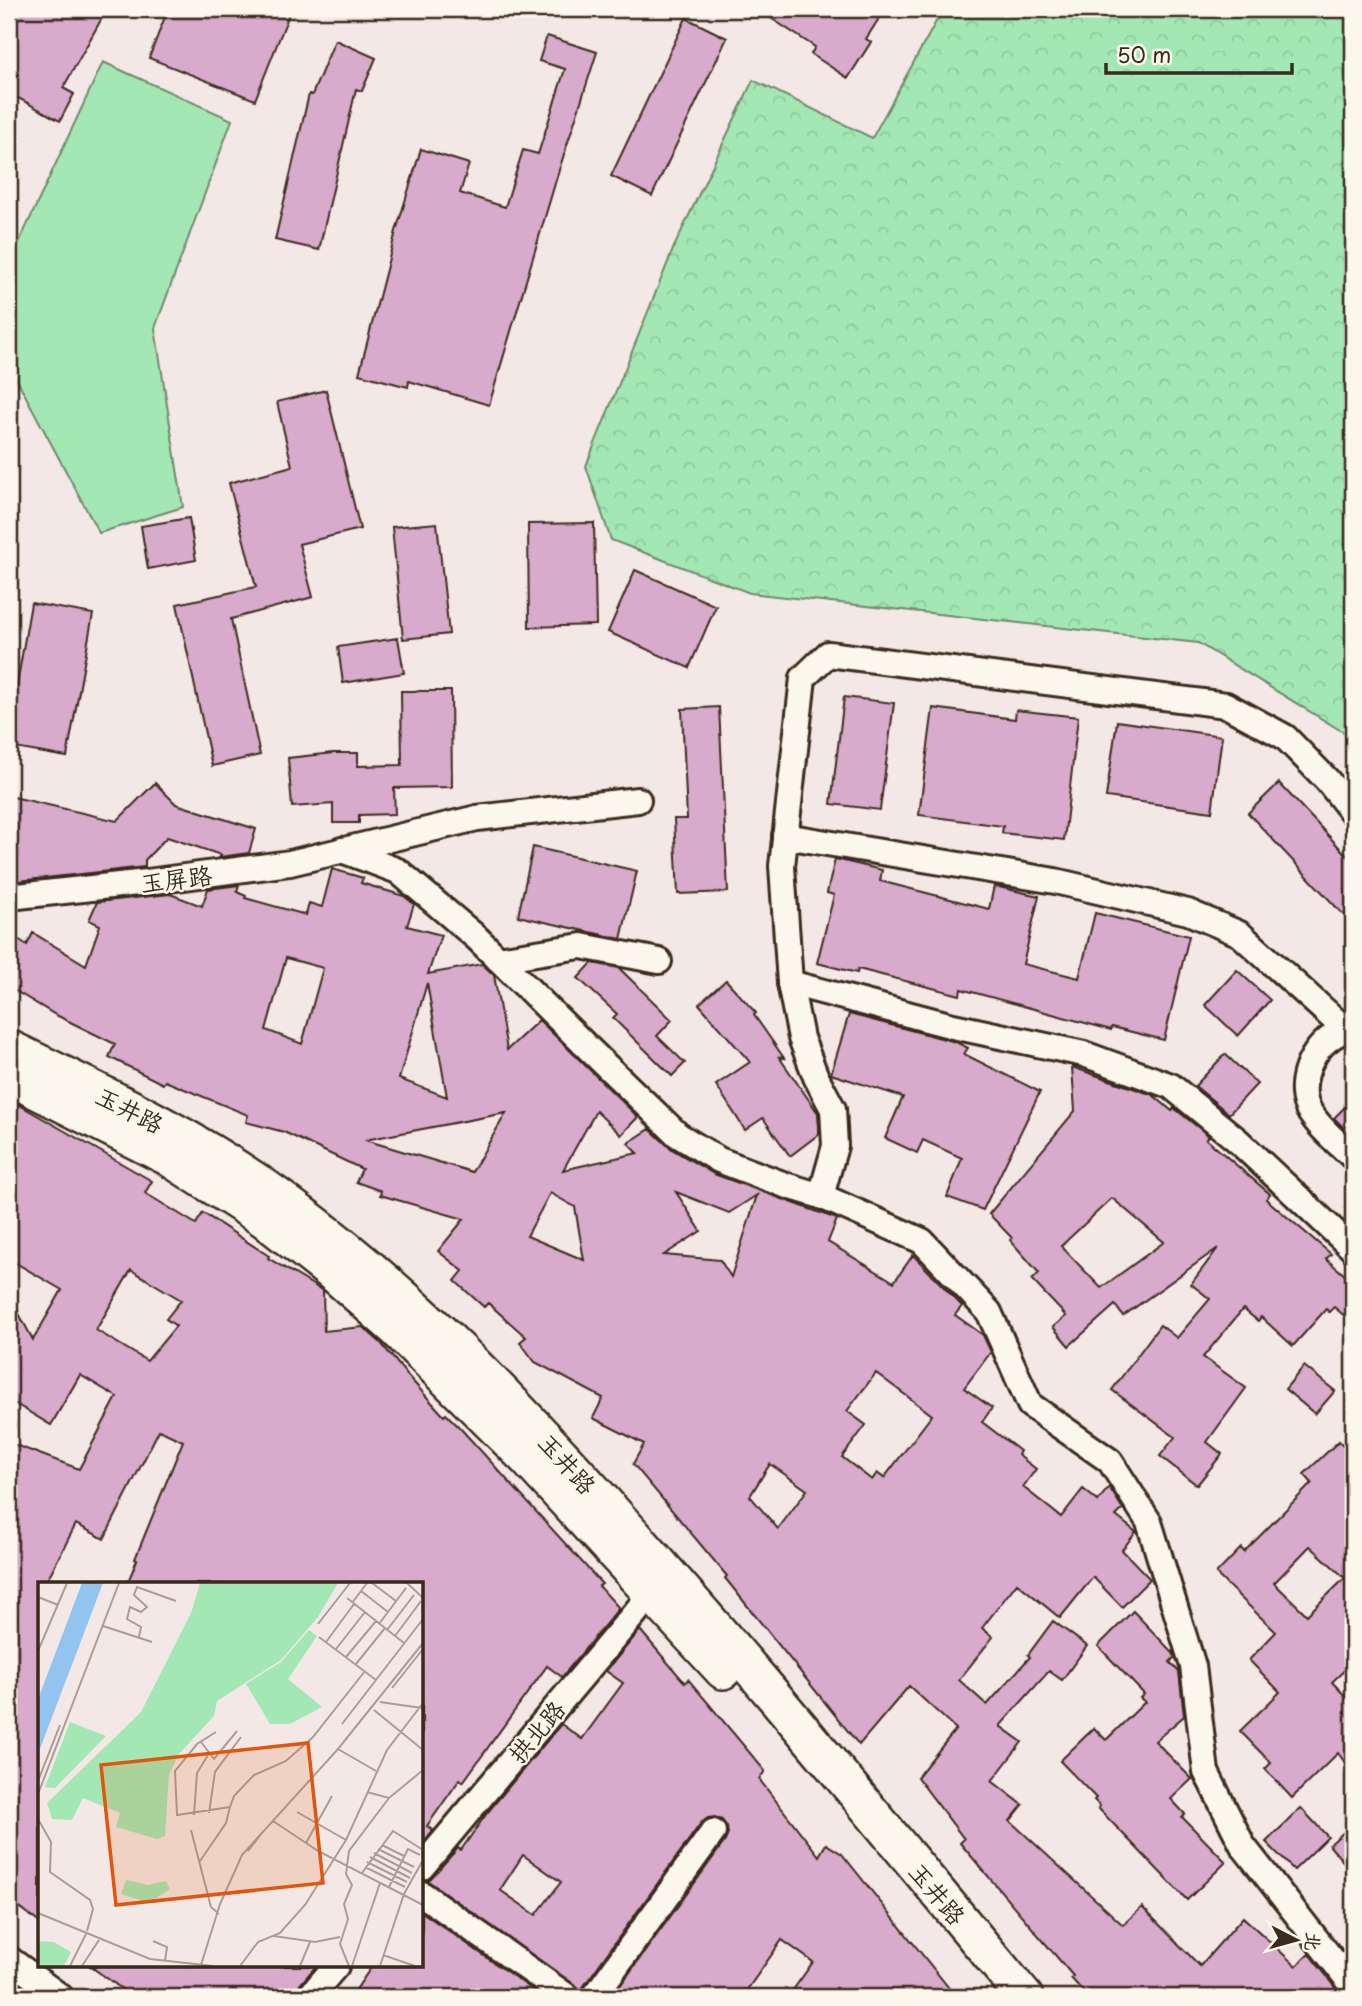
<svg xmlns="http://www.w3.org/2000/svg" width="1362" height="2006" font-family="'Playpen Sans','LXGW WenKai TC',sans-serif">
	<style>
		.grass { fill: #a3e8b4; stroke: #6f8969; stroke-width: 2 }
		.forest { fill: url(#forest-crowns); stroke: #6f8969; stroke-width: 2 }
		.building { fill: #d8aacc; stroke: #3b2a1e; stroke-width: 2; fill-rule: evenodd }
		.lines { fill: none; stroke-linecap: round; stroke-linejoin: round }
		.street-casing { stroke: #3b2a1e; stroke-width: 30 }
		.secondary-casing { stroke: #3b2a1e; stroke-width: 40 }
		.street { stroke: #fbf7ec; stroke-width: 24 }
		.secondary { stroke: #fbf7ec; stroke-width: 35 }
		.labels { text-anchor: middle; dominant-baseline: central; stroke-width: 5; stroke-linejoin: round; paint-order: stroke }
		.street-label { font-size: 24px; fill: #3b2a1e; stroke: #fbf7ec }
		.inset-road { fill: none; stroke: #aa9c96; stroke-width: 2 }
		.view { fill: #df570d; fill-opacity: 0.15; stroke: #df570d; stroke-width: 3.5 }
		.inset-edge { fill: none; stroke: #3b2a1e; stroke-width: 3.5 }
	</style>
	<defs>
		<pattern id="forest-crowns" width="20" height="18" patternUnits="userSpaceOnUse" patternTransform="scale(1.75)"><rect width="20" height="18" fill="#a3e8b4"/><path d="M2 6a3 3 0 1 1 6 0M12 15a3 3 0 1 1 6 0" fill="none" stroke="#8dc79a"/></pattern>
	</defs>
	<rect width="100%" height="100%" fill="#f4e8e6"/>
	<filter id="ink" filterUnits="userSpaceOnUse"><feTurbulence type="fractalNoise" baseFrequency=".0143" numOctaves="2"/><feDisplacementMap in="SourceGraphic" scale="14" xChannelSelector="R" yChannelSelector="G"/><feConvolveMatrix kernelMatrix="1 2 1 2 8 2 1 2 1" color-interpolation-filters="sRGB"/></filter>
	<g filter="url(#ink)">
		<path class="grass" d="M 103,62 L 232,120 L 155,328 L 183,507 L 99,533 L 9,365 L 9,264 Z"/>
		<path class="forest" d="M 943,9 L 1353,9 L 1353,738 L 1198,643 L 750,593 L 611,540 L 586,466 L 674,247 L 753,80 L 872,138 Z"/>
		<g class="building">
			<path d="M 9,9 L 107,9 L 63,88 L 74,94 L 60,121 L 9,93 Z"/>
			<path d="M 168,9 L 291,9 L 255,100 L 149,58 Z"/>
			<path d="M 757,9 L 885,9 L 866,39 L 871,42 L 848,78 L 811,54 L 815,47 Z"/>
			<path d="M 686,18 L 727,38 L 652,196 L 611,176 Z"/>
			<path d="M 547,36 L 597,52 L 559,170 L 489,405 L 409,381 L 408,387 L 359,374 L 396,231 L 421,149 L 469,164 L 460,193 L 505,207 L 523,150 L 538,154 L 565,69 L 539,61 Z"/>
			<path d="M 335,40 L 376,58 L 362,91 L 356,89 L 319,250 L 275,240 L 309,94 L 312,95 Z"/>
			<path d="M 326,390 L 360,529 L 299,544 L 313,597 L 231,619 L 260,755 L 212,766 L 177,604 L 256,587 L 229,483 L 292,466 L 277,402 Z"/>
			<path d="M 189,518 L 196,560 L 148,569 L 141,526 Z"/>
			<path d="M 437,523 L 449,634 L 403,639 L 392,527 Z"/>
			<path d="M 594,523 L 596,625 L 529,627 L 528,524 Z"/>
			<path d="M 635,570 L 716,606 L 689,668 L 608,632 Z"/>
			<path d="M 31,603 L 93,614 L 67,757 L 9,747 L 9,731 Z"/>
			<path d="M 398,638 L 404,673 L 343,683 L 338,647 Z"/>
			<path d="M 401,691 L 451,691 L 452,787 L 394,788 L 395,814 L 359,815 L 359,823 L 333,823 L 333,804 L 292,807 L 288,758 L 333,753 L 358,753 L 358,766 L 402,765 Z"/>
			<path d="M 844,697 L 894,703 L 880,810 L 831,804 Z"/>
			<path d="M 719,707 L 728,892 L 678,894 L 674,819 L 687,819 L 682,709 Z"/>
			<path d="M 933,708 L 1015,719 L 1016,710 L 1078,717 L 1064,840 L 1002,833 L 1003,826 L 919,815 Z"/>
			<path d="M 1117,721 L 1222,736 L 1212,812 L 1106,797 Z"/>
			<path d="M 155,783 L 176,804 L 256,829 L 249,853 L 220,857 L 221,855 L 167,837 L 145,860 L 145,867 L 9,882 L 9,796 L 117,821 Z"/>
			<path d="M 1279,783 L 1353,862 L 1353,925 L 1248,813 Z"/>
			<path d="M 533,847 L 637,871 L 621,939 L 518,916 Z"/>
			<path d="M 835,859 L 882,870 L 880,881 L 989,909 L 994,886 L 1039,896 L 1023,964 L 1079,978 L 1095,913 L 1189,936 L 1164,1040 L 1112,1027 L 1111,1030 L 961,989 L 960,995 L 858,969 L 857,973 L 817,963 L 834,895 L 827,893 Z"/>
			<path d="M 332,869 L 363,878 L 361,883 L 404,896 L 414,904 L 407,926 L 441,935 L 428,974 L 482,964 L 494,975 L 507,1050 L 539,1020 L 638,1117 L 621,1135 L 596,1111 L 563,1170 L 638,1153 L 628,1143 L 650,1129 L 670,1148 L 714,1174 L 837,1219 L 828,1242 L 894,1282 L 913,1255 L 962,1306 L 955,1315 L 983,1335 L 991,1352 L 964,1388 L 992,1408 L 982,1422 L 1020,1451 L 1018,1455 L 1036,1469 L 1023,1487 L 1061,1517 L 1083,1489 L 1098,1501 L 1109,1487 L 1123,1509 L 1116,1516 L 1136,1532 L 1122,1550 L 1150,1579 L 1122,1607 L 1093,1577 L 1060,1618 L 1017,1583 L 982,1628 L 993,1637 L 959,1680 L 987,1705 L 1030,1657 L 1028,1655 L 1053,1621 L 1087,1646 L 1062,1680 L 1049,1671 L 1000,1726 L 1022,1742 L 992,1781 L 1023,1805 L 1010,1821 L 1123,1925 L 1142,1907 L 1200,1966 L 1243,1917 L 1296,1966 L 1309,1954 L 1344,1997 L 1088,1997 L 1071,1978 L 1073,1976 L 960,1843 L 964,1839 L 917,1777 L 956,1729 L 909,1686 L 859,1745 L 725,1578 L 727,1576 L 633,1464 L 644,1444 L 593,1418 L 603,1398 L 535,1362 L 520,1342 L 526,1337 L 488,1303 L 484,1307 L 455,1281 L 463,1271 L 438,1251 L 464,1219 L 380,1195 L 381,1191 L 356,1182 L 362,1169 L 284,1132 L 246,1122 L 248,1115 L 165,1081 L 163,1084 L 109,1057 L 115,1044 L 54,1014 L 9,987 L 9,933 L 27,945 L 33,933 L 86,965 L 100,925 L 89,920 L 97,902 L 170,894 L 202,906 L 208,889 L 239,885 L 237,892 L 246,896 L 245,898 L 306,915 L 309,903 L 322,907 ZM 286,958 L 323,968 L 302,1044 L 266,1030 ZM 427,983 L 447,1097 L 399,1079 ZM 506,1113 L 472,1172 L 365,1140 ZM 676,1192 L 729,1213 L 757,1195 L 731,1277 L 720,1260 L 664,1255 L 701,1231 ZM 550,1193 L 575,1207 L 584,1260 L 527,1236 ZM 876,1373 L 932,1415 L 884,1478 L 877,1473 L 872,1480 L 842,1457 L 866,1425 L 847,1411 ZM 770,1464 L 807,1490 L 778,1529 L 750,1496 Z"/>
			<path d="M 592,963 L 619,968 L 672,1020 L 657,1036 L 685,1063 L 672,1076 L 613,1018 L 617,1014 L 578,978 Z"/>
			<path d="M 1237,970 L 1270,1000 L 1238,1036 L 1205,1005 Z"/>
			<path d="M 726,980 L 756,1013 L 754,1015 L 784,1058 L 779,1057 L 818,1113 L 819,1134 L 790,1156 L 763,1118 L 745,1130 L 716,1085 L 750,1062 L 699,1004 Z"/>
			<path d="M 849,1014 L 956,1042 L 968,1048 L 964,1054 L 1040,1092 L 983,1210 L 947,1197 L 962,1158 L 923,1140 L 917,1153 L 885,1138 L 903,1097 L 831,1074 Z"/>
			<path d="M 1225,1054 L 1257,1084 L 1229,1114 L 1195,1086 Z"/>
			<path d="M 1072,1067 L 1153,1095 L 1172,1111 L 1174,1108 L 1209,1136 L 1206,1139 L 1270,1194 L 1266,1199 L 1331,1254 L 1326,1259 L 1353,1282 L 1353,1323 L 1334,1307 L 1329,1312 L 1326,1309 L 1293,1346 L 1261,1317 L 1258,1321 L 1243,1309 L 1203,1357 L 1246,1388 L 1207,1442 L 1222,1454 L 1197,1485 L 1160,1456 L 1175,1437 L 1112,1390 L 1160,1325 L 1177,1338 L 1210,1299 L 1191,1284 L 1218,1248 L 1123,1316 L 1115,1305 L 1069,1346 L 1053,1327 L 1066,1316 L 1032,1280 L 1039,1273 L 1010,1240 L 1012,1238 L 989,1214 L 1075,1111 ZM 1112,1198 L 1164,1242 L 1101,1288 L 1061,1246 Z"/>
			<path d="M 9,1099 L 152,1181 L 145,1193 L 196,1224 L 203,1213 L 269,1256 L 268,1258 L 323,1291 L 324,1331 L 363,1327 L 381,1343 L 407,1375 L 444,1416 L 446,1414 L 460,1428 L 602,1584 L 599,1586 L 619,1608 L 562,1677 L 547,1666 L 463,1782 L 460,1779 L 427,1826 L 433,1830 L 422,1844 L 422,1584 L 127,1584 L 137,1560 L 135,1559 L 183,1441 L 159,1430 L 104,1539 L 76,1524 L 45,1584 L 40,1584 L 40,1923 L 9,1900 L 9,1507 L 18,1488 L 9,1484 L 9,1457 L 13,1444 L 79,1469 L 117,1397 L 80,1375 L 51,1425 L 9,1400 L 9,1295 L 33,1340 L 62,1290 L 9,1259 ZM 131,1270 L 181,1300 L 166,1319 L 176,1326 L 147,1361 L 96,1330 Z"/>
			<path d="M 1353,1099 L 1353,1137 L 1334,1118 Z"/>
			<path d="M 1304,1366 L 1335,1391 L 1315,1414 L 1285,1389 Z"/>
			<path d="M 1339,1441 L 1353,1455 L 1353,1662 L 1332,1682 L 1353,1704 L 1353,1774 L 1338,1753 L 1292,1798 L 1265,1769 L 1271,1763 L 1240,1731 L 1280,1692 L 1249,1660 L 1276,1632 L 1216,1574 L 1241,1548 L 1244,1552 L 1312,1483 L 1304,1474 ZM 1310,1546 L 1345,1578 L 1307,1615 L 1274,1583 Z"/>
			<path d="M 1133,1611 L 1173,1653 L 1175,1657 L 1170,1662 L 1179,1672 L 1184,1716 L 1155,1741 L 1192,1779 L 1171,1799 L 1185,1814 L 1182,1817 L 1226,1862 L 1187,1900 L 1098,1808 L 1100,1806 L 1094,1800 L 1096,1798 L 1060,1761 L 1094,1728 L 1106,1740 L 1145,1702 L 1140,1698 L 1144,1694 L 1098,1646 Z"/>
			<path d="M 640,1630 L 685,1683 L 688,1679 L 765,1771 L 759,1779 L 819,1856 L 826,1844 L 842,1854 L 956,1997 L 848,1997 L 836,1988 L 830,1997 L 788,1997 L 813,1962 L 782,1940 L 742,1997 L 612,1997 L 725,1841 L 728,1834 L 727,1827 L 722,1820 L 715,1817 L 708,1818 L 701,1823 L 581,1990 L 428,1881 L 458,1848 L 461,1850 L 487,1813 L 561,1724 L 582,1739 L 623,1683 L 606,1671 ZM 523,1855 L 561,1882 L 536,1915 L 500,1890 Z"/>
			<path d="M 1301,1808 L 1328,1837 L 1294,1870 L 1266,1842 Z"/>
			<path d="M 1353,1824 L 1353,1873 L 1329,1845 Z"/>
			<path d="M 422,1913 L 422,1912 L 543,1997 L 351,1997 L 372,1966 L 422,1966 Z"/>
			<path d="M 90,1966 L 316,1966 L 298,1987 L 295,1997 L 133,1997 Z"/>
			<path d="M 9,1977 L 36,1997 L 9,1997 Z"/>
		</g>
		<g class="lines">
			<defs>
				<g id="street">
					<path d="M 785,836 L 1055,881 L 1188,912 L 1240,934 L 1346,1030"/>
					<path d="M 342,850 L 398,871 L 477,938 L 591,1051 L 678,1135 L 719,1160 L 785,1185 L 821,1196 L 835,1146 L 833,1109 L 816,1077 L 801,1038 L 790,983 L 782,866 L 803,678 L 828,654 L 1226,705 L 1285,737 L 1327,780 L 1353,813"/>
					<path d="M 9,897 L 147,882 L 290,863 L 477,818 L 638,800"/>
					<path d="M 498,959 L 581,946 L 659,961"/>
					<path d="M 790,983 L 953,1026 L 1084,1054 L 1171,1086 L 1237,1140 L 1353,1249"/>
					<path d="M 1353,1028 C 1346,1030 1339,1032 1333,1036 C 1307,1053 1293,1093 1314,1118 C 1324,1132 1340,1145 1353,1157"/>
					<path d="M 821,1196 L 922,1241 L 989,1312 L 1030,1405 L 1110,1461 L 1149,1522 L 1193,1666 L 1206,1772 L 1243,1846 L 1353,1986"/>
					<path d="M 422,1867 L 651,1594"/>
					<path d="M 422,1894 L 568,1997"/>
					<path d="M 9,1959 L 61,1997"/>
					<path d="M 309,1997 L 336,1966"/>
					<path d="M 594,1997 L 713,1832"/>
				</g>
				<g id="secondary">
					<path d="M 9,1048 C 104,1094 201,1139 286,1202 C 412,1293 520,1408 623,1523 C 762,1677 892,1838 1025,1997"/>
					<path d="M 9,1077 L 169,1158 L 265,1220 L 336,1276 L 398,1331 L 527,1459 L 723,1671"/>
				</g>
			</defs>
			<use href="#street" class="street-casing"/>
			<use href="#secondary" class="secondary-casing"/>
			<use href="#street" class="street"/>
			<use href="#secondary" class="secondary"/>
		</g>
	</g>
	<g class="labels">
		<g class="street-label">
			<text transform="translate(176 878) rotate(-7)">玉屏路</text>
			<text transform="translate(130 1109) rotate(27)">玉井路</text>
			<text transform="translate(568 1463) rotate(48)">玉井路</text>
			<text transform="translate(536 1731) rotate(-50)">拱北路</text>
			<text transform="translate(938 1893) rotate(50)">玉井路</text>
		</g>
	</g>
	<g transform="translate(38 1582)">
		<rect width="385" height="385" fill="#f4e8e6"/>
		<path d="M 88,298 L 110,303 L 128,299 L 132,307 L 111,321 L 83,312 ZM 0,359 L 16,360 L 33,370 L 26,384 L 0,384 Z" fill="#a3e8b4"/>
		<path d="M 162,1 L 300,1 L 280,35 L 243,78 L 179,119 L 176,134 L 141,172 L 131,193 L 127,254 L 119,257 L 78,245 L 82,231 L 45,216 L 34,238 L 14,237 L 9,221 L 103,130 L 153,31 ZM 271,48 L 279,54 L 250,97 L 284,125 L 252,142 L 232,142 L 208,102 L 243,80 ZM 32,140 L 68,154 L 17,206 L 7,205 Z" fill="#a3e8b4"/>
		<path d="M 44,1 L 65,1 L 0,172 L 0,117 Z" fill="#93c3ef"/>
		<path class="inset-road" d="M 334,1 L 358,19M 369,1 L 385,16M 323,9 L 350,30M 0,15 L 20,23M 309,16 L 366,61M 314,21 L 329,1M 280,42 L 312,1M 341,42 L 368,6M 65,44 L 114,60M 349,48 L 376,13M 357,54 L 383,19M 101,55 L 103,45 L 89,37 L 92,25 L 103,30 L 109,25 L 96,13 L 99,5 L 138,19M 281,55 L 338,98M 288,60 L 316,22M 298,67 L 327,30M 0,69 L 29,1M 308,75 L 338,39M 318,82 L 347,46M 354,106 L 385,67M 342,120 L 384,126M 336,128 L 385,168M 304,142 L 385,37M 163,160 L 176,177 L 199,149M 300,167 L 338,189M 0,199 L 22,143M 329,210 L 351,216 L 385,188M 0,212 L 81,1M 192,225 L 196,214 L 216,193 L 248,179 L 275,155 L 327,89M 259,230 L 308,258M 171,231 L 177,190 L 203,155M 156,233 L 159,191 L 170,173M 0,237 L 13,260 L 12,290 L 52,318 L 55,327 L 49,349M 235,239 L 280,269 L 385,323M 153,248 L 173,325 L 181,332M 268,261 L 294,214M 344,263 L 366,274M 340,267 L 376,285M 210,269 L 224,251M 336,271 L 374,291M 332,275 L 372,296M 162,279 L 188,241 L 192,225 L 139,233 L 137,189 L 159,162 L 178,150M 329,280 L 369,300M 327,285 L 367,305M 324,291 L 355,249 L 385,268M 351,305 L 370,267 L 382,273M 0,331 L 112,377 L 175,384M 236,354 L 277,360 L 302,355M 115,359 L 129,365 L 127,379M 345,373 L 377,384M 163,383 L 182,322 L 204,273 L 300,167 L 385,61M 32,384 L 48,352M 44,384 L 61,358M 202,384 L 220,360 L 242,351 L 267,323 L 308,258 L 349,168 L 385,121M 262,384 L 272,360M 311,384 L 302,362 L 310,337 L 306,322 L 314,303 L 308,292 L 311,269 L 351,216M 314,384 L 342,301M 342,384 L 366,312 L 385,278"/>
		<path class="view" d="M 270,161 L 285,301 L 78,323 L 63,183 Z"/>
		<rect width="385" height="385" class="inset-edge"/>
	</g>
	<rect width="1362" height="2006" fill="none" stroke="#fbf7ec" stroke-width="35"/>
	<rect x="18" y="18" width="1327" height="1971" fill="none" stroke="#3b2a1e" stroke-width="2.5" filter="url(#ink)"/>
	<g transform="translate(1296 1940) rotate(96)" stroke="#fbf7ec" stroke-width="5" paint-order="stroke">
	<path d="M0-5L12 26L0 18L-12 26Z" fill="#3b2a1e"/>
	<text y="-10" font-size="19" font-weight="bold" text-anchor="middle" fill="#3b2a1e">北</text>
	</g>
	<path d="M1106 63v10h186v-10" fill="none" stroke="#3b2a1e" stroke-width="3.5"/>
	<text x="1117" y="63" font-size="21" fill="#3b2a1e" stroke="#fbf7ec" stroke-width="5" paint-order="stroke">50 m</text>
</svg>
